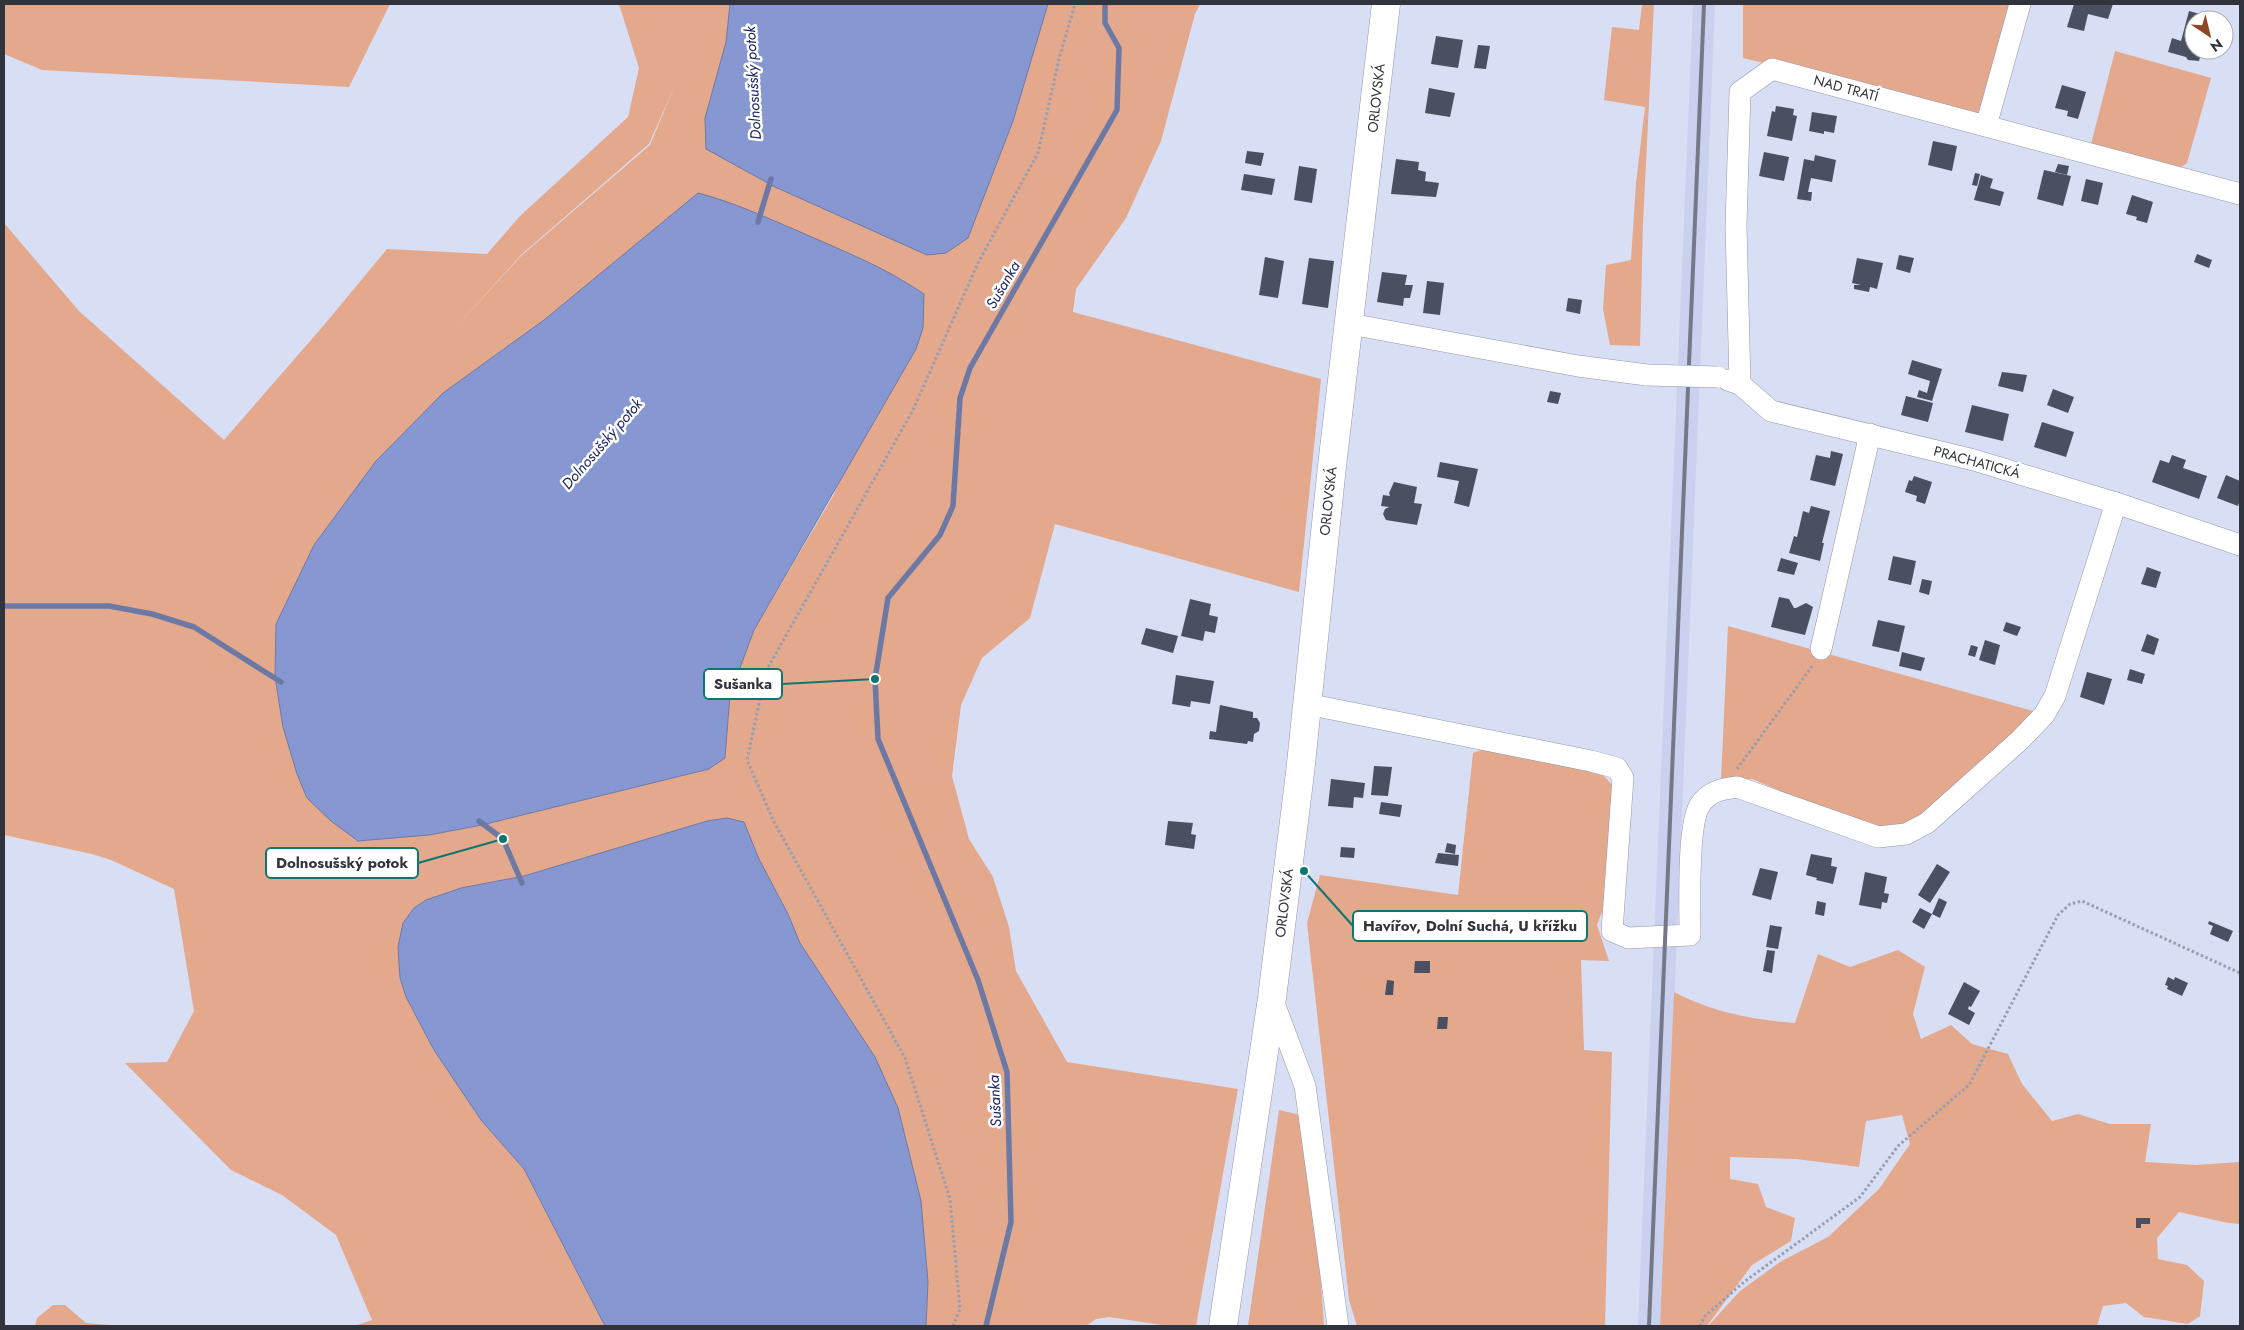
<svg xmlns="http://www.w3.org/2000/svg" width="2244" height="1330" font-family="Jost,sans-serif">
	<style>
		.built { fill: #c9d1ee }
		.green { fill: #e4a88c; fill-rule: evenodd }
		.water { fill: #8797d2; stroke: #6d79a5 }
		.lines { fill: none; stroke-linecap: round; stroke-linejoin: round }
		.stream { stroke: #6d79a5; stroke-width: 5.5 }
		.building { fill: #4a4f61 }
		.minor-casing { stroke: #9298ac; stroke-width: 22 }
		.major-casing { stroke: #9298ac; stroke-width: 29 }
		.path { stroke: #989eae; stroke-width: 3; stroke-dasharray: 2.5 2.5; stroke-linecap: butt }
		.minor { stroke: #fff; stroke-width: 21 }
		.major { stroke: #fff; stroke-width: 28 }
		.rail { stroke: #757987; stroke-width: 4 }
		.minor-bridge-casing { stroke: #9298ac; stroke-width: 22; stroke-linecap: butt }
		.minor-bridge { stroke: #fff; stroke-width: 21 }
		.labels { text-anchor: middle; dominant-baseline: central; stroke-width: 5; stroke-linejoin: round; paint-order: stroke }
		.street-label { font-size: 14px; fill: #31343c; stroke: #fff }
		.water-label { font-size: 15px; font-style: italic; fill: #1b2367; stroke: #fff }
		.leader { fill: none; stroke: #0f766e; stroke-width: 2 }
		.callout-dot { fill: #0f766e; stroke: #fff; stroke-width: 2 }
		.callout { fill: #fff; stroke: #0f766e; stroke-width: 2 }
		.callout-label { font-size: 15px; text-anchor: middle; font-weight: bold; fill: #31343c }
	</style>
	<rect width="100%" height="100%" fill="#d8dff5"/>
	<path class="built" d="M 1693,4 L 1715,4 L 1677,937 L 1660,1326 L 1638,1326 Z"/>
	<g class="green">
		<path d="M 4,4 L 390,4 L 349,87 L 42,70 L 4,54 Z"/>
		<path d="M 619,4 L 730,4 L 726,42 L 705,118 L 968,238 L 1013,121 L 1048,4 L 1200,4 L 1195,14 L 1161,141 L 1126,218 L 1076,289 L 1073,312 L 1321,379 L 1299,592 L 1055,524 L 1030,618 L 982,658 L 961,705 L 952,776 L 969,839 L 993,877 L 1009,927 L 1016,971 L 1067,1062 L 1238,1089 L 1196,1326 L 1168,1326 L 1109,1317 L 1096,1319 L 1086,1326 L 926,1326 L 928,1282 L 875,1057 L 800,943 L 788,914 L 759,859 L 727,818 L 707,821 L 524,876 L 461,888 L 414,908 L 403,923 L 399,947 L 400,978 L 406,997 L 434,1050 L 481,1120 L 524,1169 L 605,1326 L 354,1326 L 372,1320 L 336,1235 L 282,1195 L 231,1170 L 125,1063 L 167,1062 L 194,1011 L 174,889 L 111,860 L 92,854 L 4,835 L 4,223 L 79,311 L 224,440 L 324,325 L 387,249 L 487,254 L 520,216 L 628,117 L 639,68 ZM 675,85 L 650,145 L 521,256 L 446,338 L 521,255 L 649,144 ZM 678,210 L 852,254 L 903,280 L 924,294 L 833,496 L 754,630 L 730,695 L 725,758 L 709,769 L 482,825 L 429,835 L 358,841 L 297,774 L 283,727 L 275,677 L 276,624 L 314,545 L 376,461 L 443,393 L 544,320 Z"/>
		<path d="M 1642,4 L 1654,4 L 1643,223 L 1640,346 L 1610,345 L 1603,309 L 1606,265 L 1631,260 L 1636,183 L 1645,107 L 1604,100 L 1612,27 L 1639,30 Z"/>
		<path d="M 1743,4 L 2011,4 L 1982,116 L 1743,58 Z"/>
		<path d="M 2115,51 L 2211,78 L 2187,163 L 2177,170 L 2091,144 Z"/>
		<path d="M 1728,626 L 2040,713 L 1921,820 L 1873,830 L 1752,779 L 1721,780 Z"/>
		<path d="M 1481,750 L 1598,770 L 1617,790 L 1617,873 L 1597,925 L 1609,961 L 1581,960 L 1584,1050 L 1612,1052 L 1605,1326 L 1357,1326 L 1349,1300 L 1307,923 L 1320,875 L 1458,895 L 1473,753 Z"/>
		<path d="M 1898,950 L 1925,967 L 1913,1014 L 1921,1039 L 1951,1025 L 1972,1044 L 2008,1054 L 2022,1084 L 2052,1121 L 2078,1114 L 2110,1124 L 2151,1124 L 2145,1162 L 2196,1165 L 2240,1162 L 2240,1224 L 2228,1223 L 2179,1212 L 2157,1238 L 2158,1259 L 2187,1265 L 2204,1281 L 2200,1316 L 2188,1324 L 2144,1317 L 2126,1303 L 2103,1306 L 2097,1326 L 1708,1326 L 1740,1291 L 1780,1262 L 1828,1237 L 1879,1189 L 1910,1144 L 1902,1115 L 1866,1121 L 1859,1167 L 1796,1159 L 1730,1157 L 1730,1179 L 1758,1184 L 1766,1207 L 1795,1218 L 1791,1241 L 1752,1265 L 1707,1326 L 1660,1326 L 1674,992 C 1712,1012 1753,1020 1795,1023 L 1818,954 L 1850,967 Z"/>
		<path d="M 1279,1110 L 1309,1117 L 1324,1326 L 1248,1326 Z"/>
		<path d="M 53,1305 L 65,1305 L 86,1323 L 121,1326 L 35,1326 L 37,1318 Z"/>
	</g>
	<g class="water">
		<path d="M 730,4 L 1048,4 L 1013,121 L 968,238 L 946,253 L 927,255 L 775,187 L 706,149 L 705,118 L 726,42 Z"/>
		<path d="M 698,193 C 733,202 765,217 798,231 C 841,250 885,267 924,294 L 923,328 L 916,349 L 754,630 L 730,695 L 725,758 L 709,769 L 482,825 L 429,835 L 358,841 L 331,821 L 307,798 L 297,774 L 283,727 L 275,677 L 276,624 L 314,545 L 376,461 L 443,393 L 544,320 Z"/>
		<path d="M 727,818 L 744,822 L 759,859 L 788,914 L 800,943 L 875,1057 L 898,1108 L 921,1201 L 928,1282 L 926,1326 L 605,1326 L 524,1169 L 481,1120 L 434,1050 L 406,997 L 400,978 L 398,947 L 403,923 L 414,908 L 426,900 L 461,888 L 524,876 L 707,821 Z"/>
	</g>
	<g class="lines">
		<g class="stream">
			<path d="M 758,222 L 771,179"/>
			<path d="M 4,606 L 109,606 L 152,614 L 194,627 L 281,682"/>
			<path d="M 479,821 L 503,839 L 522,883"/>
			<path d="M 986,1326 L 1011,1222 L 1007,1072 L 978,980 L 878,739 L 875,679 L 888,598 L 940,535 L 953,506 L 960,398 L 970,368 L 1117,110 L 1119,48 L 1105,23 L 1105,4"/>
		</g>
	</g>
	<g class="building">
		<path d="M 2074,4 L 2113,4 L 2108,19 L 2088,14 L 2084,31 L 2067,27 Z"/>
		<path d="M 2189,11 L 2211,17 L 2210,20 L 2194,20 L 2194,50 L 2202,50 L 2199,61 L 2188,60 L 2186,57 L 2168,52 L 2172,38 L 2181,41 Z"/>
		<path d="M 1436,36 L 1463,40 L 1458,68 L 1431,64 Z"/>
		<path d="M 1478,45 L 1490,46 L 1486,69 L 1474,68 Z"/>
		<path d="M 2062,85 L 2086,92 L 2078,119 L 2067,116 L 2068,111 L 2055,108 Z"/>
		<path d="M 1429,88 L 1455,93 L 1450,117 L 1425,113 Z"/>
		<path d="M 1776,106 L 1794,109 L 1793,115 L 1797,116 L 1792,141 L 1767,136 L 1772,111 L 1775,112 Z"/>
		<path d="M 1812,112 L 1837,116 L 1834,133 L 1824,131 L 1824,134 L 1809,131 Z"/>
		<path d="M 1933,141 L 1957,146 L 1952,171 L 1928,165 Z"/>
		<path d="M 1247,151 L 1264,153 L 1261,166 L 1245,163 Z"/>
		<path d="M 1764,152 L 1789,157 L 1784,181 L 1759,176 Z"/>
		<path d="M 1815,155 L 1836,160 L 1832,182 L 1811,178 L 1808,192 L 1812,192 L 1811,201 L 1797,199 L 1804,159 L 1814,161 Z"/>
		<path d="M 1396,159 L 1419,162 L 1418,170 L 1426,172 L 1425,181 L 1439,183 L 1436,197 L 1391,194 Z"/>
		<path d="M 2058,164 L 2069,166 L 2067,175 L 2055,172 Z"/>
		<path d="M 1299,166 L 1317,169 L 1312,203 L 1294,200 Z"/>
		<path d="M 2044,170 L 2071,176 L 2063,206 L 2037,199 Z"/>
		<path d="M 1975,173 L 1980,174 L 1977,186 L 1972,185 Z"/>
		<path d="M 1244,174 L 1275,179 L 1272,195 L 1241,190 Z"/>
		<path d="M 1981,175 L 1993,179 L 1990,188 L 2004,192 L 2000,206 L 1974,200 Z"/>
		<path d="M 2086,179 L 2103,183 L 2098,205 L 2081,201 Z"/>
		<path d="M 2132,195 L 2153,202 L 2147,223 L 2136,220 L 2137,217 L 2126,214 Z"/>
		<path d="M 2197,254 L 2212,260 L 2209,268 L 2194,262 Z"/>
		<path d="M 1899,255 L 1914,258 L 1910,273 L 1896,269 Z"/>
		<path d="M 1265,257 L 1284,261 L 1278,298 L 1259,295 Z"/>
		<path d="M 1309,258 L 1334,261 L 1328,308 L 1302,304 Z"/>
		<path d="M 1857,258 L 1883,263 L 1877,289 L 1870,287 L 1869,292 L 1854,289 L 1854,285 L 1861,285 L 1852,283 Z"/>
		<path d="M 1382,272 L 1407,275 L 1405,285 L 1413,285 L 1410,298 L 1404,298 L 1403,306 L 1377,302 Z"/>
		<path d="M 1427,281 L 1444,283 L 1440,315 L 1423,313 Z"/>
		<path d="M 1568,298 L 1582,300 L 1580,314 L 1566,311 Z"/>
		<path d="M 1912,360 L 1942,369 L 1932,401 L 1917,397 L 1919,390 L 1927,393 L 1930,381 L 1908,374 Z"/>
		<path d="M 2002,372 L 2027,375 L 2023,392 L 1998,386 Z"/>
		<path d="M 2053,389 L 2074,397 L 2068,413 L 2047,405 Z"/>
		<path d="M 1550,391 L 1561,393 L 1558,404 L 1547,402 Z"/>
		<path d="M 1906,396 L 1933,403 L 1928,422 L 1901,415 Z"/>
		<path d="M 1972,405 L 2009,414 L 2003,441 L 1965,432 Z"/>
		<path d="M 2042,422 L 2074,432 L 2066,457 L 2034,447 Z"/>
		<path d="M 1831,451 L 1843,454 L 1835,486 L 1810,480 L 1816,455 L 1830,458 Z"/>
		<path d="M 2172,455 L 2186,460 L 2183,468 L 2207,476 L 2199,499 L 2152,482 L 2160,460 L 2169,463 Z"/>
		<path d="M 1440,462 L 1478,469 L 1469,507 L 1454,503 L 1459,481 L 1437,477 Z"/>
		<path d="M 2226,475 L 2240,481 L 2240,500 L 2238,506 L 2217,498 Z"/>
		<path d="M 1914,476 L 1932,482 L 1925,504 L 1916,501 L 1917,496 L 1905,492 L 1909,480 L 1912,481 Z"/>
		<path d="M 1394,482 L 1417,487 L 1414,503 L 1422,504 L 1417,525 L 1386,520 L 1383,514 L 1385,509 L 1389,507 L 1381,506 L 1383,495 L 1390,496 L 1389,493 Z"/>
		<path d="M 1811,506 L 1830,511 L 1822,543 L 1824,543 L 1820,561 L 1789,553 L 1794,536 L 1797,537 L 1803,511 L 1809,513 Z"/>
		<path d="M 1893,556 L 1916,561 L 1911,585 L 1888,580 Z"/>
		<path d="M 1781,558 L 1798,563 L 1794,575 L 1777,571 Z"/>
		<path d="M 2147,567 L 2161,572 L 2156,588 L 2141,584 Z"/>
		<path d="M 1922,579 L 1932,581 L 1929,595 L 1919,592 Z"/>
		<path d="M 1779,597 L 1789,599 L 1794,608 L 1796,608 L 1806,603 L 1813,607 L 1805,635 L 1771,627 Z"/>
		<path d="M 1190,599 L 1211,604 L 1209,615 L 1218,617 L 1215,633 L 1205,631 L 1203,641 L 1181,636 Z"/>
		<path d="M 1878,620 L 1905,626 L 1899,652 L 1872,646 Z"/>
		<path d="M 2006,622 L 2021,627 L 2017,636 L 2003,631 Z"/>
		<path d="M 1146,628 L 1178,636 L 1173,653 L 1141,644 Z"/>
		<path d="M 2147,634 L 2159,639 L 2154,655 L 2141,651 Z"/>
		<path d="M 1985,640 L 2000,645 L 1995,665 L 1979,660 Z"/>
		<path d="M 1971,645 L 1978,647 L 1975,657 L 1968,655 Z"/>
		<path d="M 1902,652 L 1925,658 L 1921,671 L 1899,666 Z"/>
		<path d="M 2130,669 L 2145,674 L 2142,684 L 2127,680 Z"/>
		<path d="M 2087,672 L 2112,679 L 2104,705 L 2080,697 Z"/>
		<path d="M 1176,675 L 1214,681 L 1210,704 L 1191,701 L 1190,707 L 1172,704 Z"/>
		<path d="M 1220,705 L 1253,712 L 1253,718 L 1257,718 L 1260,723 L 1259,731 L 1254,734 L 1253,742 L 1248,741 L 1247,744 L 1209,739 L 1210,731 L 1216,732 Z"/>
		<path d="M 1374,766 L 1392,767 L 1388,796 L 1371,795 Z"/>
		<path d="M 1331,779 L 1365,783 L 1363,798 L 1354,797 L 1353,808 L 1328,806 Z"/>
		<path d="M 1381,802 L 1402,805 L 1400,817 L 1379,814 Z"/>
		<path d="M 1168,821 L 1193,823 L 1191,834 L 1196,835 L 1194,849 L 1165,845 Z"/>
		<path d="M 1447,843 L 1456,845 L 1455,854 L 1445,852 Z"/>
		<path d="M 1341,847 L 1355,848 L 1354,858 L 1340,857 Z"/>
		<path d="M 1438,853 L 1459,855 L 1458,866 L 1435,863 Z"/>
		<path d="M 1811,854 L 1832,858 L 1831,866 L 1837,867 L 1833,884 L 1816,880 L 1817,878 L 1806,875 Z"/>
		<path d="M 1937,864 L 1950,872 L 1930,903 L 1918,895 Z"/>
		<path d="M 1760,868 L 1778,872 L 1771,900 L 1752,895 Z"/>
		<path d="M 1865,872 L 1887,877 L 1884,893 L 1889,894 L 1887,903 L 1882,902 L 1881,909 L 1859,905 Z"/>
		<path d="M 1939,898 L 1947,902 L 1940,918 L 1932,914 L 1924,929 L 1912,922 L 1920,908 L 1932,914 Z"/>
		<path d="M 1817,901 L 1826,903 L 1824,916 L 1815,914 Z"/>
		<path d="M 2209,921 L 2233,931 L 2228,942 L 2210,934 L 2213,926 L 2208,924 Z"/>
		<path d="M 1770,925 L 1782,927 L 1778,949 L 1766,947 Z"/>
		<path d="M 1767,950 L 1775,951 L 1772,973 L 1763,971 Z"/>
		<path d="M 1415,961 L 1430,961 L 1430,973 L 1414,973 Z"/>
		<path d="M 2168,977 L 2174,980 L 2175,977 L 2188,983 L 2182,996 L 2167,989 L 2168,986 L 2165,985 Z"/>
		<path d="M 1387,980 L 1394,981 L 1393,995 L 1385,995 Z"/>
		<path d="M 1964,982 L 1980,991 L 1971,1007 L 1969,1006 L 1968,1009 L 1975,1013 L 1969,1025 L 1948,1014 Z"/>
		<path d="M 1438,1017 L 1448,1017 L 1447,1029 L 1437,1029 Z"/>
		<path d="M 2136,1218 L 2150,1218 L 2150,1224 L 2141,1224 L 2141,1228 L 2136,1228 Z"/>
	</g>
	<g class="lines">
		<defs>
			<g id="minor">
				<path d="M 1986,126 L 2020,4"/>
				<path d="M 1350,324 L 1578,366 L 1647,375"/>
				<path d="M 1728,380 L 1740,384 L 1771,411 L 1974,460 L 2116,503 L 2240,545"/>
				<path d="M 1740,384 L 1736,226 L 1740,92 L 1772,69 L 2240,194"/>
				<path d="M 1821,649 L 1870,434"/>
				<path d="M 1307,704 L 1591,761 L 1617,768 L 1623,778 L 1612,931 L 1628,938 L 1690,935 C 1690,909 1687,824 1700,805 C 1709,791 1722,789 1737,787 L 1878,837 L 1906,834 L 1927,823 L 2020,740 L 2044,715 L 2055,696 L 2116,503"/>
				<path d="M 1272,998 L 1305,1086 L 1338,1326"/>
			</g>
			<path id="major" d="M 1223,1326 L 1272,998 L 1300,773 L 1332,466 L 1386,4"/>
		</defs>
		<use href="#minor" class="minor-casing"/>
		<use href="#major" class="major-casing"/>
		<g class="path">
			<path d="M 1737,769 L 1813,665"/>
			<path d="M 953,1326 L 960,1309 L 950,1199 L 905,1058 L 774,822 L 747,760 L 766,671 L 913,410 L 978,263 L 1038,153 L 1059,59 L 1075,4"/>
			<path d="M 1700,1326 L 1705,1316 L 1744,1282 L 1860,1197 L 1898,1146 L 1969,1085 L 2058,915 L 2070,904 L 2082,901 L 2240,973"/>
		</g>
		<use href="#minor" class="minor"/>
		<use href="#major" class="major"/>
		<path class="rail" d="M 1649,1326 L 1704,4"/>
		<defs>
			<path id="minor-bridge" d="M 1647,375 L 1718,377"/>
		</defs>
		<use href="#minor-bridge" class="minor-bridge-casing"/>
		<use href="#minor-bridge" class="minor-bridge"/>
	</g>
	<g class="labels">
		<g class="street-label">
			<text transform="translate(1846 88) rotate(15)">NAD TRATÍ</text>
			<text transform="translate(1376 98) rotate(-84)">ORLOVSKÁ</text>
			<text transform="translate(1977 462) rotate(15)">PRACHATICKÁ</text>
			<text transform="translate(1328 501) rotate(-84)">ORLOVSKÁ</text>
			<text transform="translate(1284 903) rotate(-83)">ORLOVSKÁ</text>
		</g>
		<g class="water-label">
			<text transform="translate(753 83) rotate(-93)">Dolnosušský potok</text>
			<text transform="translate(1003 285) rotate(-60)">Sušanka</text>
			<text transform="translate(602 444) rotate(-49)">Dolnosušský potok</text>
			<text transform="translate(995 1101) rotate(-93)">Sušanka</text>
		</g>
	</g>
	<path class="leader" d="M875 679L782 684M503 839L418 863M1304 871L1353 926"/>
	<g class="callout-dot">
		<circle cx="875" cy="679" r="5"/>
		<circle cx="503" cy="839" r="5"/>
		<circle cx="1304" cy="871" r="5"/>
	</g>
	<g class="callout">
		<rect x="704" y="669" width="78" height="30" rx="5"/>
		<rect x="266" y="848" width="152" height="30" rx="5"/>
		<rect x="1353" y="911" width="234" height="30" rx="5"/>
	</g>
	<g class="callout-label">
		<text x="743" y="689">Sušanka</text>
		<text x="342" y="868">Dolnosušský potok</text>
		<text x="1470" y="931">Havířov, Dolní Suchá, U křížku</text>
	</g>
	<rect width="2244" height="1330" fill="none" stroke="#31343c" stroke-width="10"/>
	<g transform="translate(2209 35) rotate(145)"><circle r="24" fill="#ffffff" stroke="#adaeb1"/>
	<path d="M0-4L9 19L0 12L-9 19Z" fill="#8e4722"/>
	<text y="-8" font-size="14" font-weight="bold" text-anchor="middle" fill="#31343c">N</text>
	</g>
</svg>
